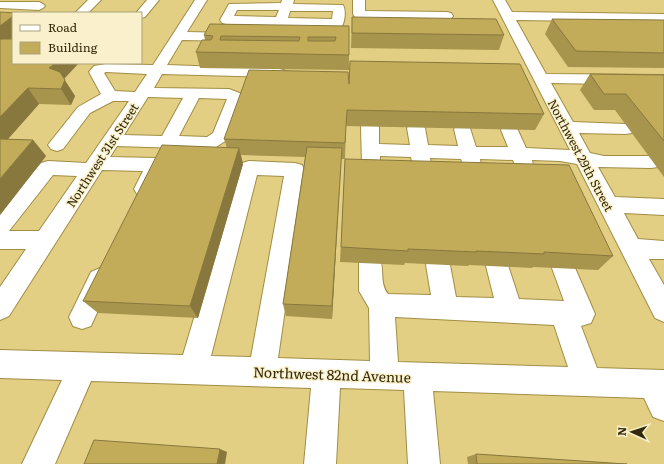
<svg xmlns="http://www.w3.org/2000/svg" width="664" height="464" font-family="Literata,serif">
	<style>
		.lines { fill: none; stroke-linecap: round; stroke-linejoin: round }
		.minor-casing { stroke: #a18d44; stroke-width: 2 }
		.minor { fill: #fff; fill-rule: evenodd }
		.wall { fill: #a7944d }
		.shaded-wall { fill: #88783e }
		.building { fill: #c2ac59; stroke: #88783e; fill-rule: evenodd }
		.labels { text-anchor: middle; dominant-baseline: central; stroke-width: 3; stroke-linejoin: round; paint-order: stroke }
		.street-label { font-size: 12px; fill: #322a0a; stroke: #faf0cc }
		.near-street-label { font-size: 14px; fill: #322a0a; stroke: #faf0cc }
	</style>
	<rect width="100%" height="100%" fill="#e3cf84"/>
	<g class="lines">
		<defs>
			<g id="minor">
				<path d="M 88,0 L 101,0 L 88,13 L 75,13 Z"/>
				<path d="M 147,0 L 159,0 L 145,17 L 141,18 L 141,13 L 136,13 Z"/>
				<path d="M 195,0 L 207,0 L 187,32 L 233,33 L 238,34 L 240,37 L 238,40 L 233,41 L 182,40 L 167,65 L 279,69 L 284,70 L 286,73 L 284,76 L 279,77 L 162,74 L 154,88 L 229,89 L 242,94 L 244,97 L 227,140 L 216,147 L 210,149 L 117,146 L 110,157 L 156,158 L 163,160 L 165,165 L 151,194 L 144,196 L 137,194 L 134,189 L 143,171 L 102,170 L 9,316 L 0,320 L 0,287 L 26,249 L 0,249 L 0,212 L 41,163 L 48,161 L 86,163 L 129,101 L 113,101 L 90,113 L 63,149 L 57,151 L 51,149 L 48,145 L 51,141 L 78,107 L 101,94 L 89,72 L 94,66 L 106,64 L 153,65 ZM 104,73 L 106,72 L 147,74 L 135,92 L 115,91 ZM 148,97 L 183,98 L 162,136 L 124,135 ZM 199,98 L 227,99 L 213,133 L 207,137 L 179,136 ZM 53,175 L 77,176 L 39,231 L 9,231 Z"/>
				<path d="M 282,0 L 294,0 L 293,4 L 343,5 C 346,10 345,21 342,26 L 338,27 L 226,24 L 222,23 L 220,20 L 229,4 L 281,3 ZM 237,10 L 279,10 L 276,17 L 234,16 ZM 290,11 L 333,11 L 332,19 L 288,18 Z"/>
				<path d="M 353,0 L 365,0 L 365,11 L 447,12 L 451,13 L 453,16 L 451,19 L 447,20 L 359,18 L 355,17 L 353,14 Z"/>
				<path d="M 493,0 L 505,0 L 512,12 L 664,14 L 664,22 L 516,20 L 546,74 L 664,75 L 664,85 L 551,83 L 573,122 L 626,124 L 632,125 L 635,129 L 632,133 L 626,134 L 579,133 L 590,153 L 604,156 L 651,156 L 658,157 L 660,162 L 658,167 L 651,168 L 598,167 L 615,197 L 664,199 L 664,215 L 624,213 L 638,239 L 664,241 L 664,259 L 649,259 L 664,285 L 664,322 L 655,318 L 577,164 L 560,161 L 532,160 L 533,165 L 531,170 L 524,172 L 517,170 L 513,160 L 480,159 L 481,165 L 479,170 L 472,172 L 465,170 L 461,159 L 430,158 L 431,166 L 429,171 L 422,173 L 415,171 L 413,166 L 411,157 L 380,156 L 380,165 L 378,170 L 371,172 L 364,170 L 362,165 L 361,127 L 364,123 L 370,122 L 376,123 L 379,127 L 379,144 L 410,145 L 407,128 L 410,124 L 416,123 L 422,124 L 425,128 L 428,145 L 458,146 L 454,129 L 457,125 L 463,124 L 469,125 L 476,147 L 508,147 L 501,130 L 504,126 L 510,125 L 516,126 L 526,148 L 570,150 Z"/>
				<path d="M 0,2 L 39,2 L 43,4 L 45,6 L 43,8 L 39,10 L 0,8 Z"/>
				<path d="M 249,161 L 295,163 L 302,165 L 305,170 L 278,358 L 370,361 L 369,308 L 359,291 L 359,263 L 363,256 L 371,253 L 379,256 C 385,269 379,283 388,294 L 431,295 L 426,265 L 430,258 L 438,255 L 446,258 L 450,265 L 456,297 L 494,298 L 486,266 L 490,259 L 498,256 L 506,259 L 519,299 L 564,301 L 552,268 L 556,261 L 564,258 L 572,261 L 595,314 L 591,323 L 581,326 L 597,368 L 664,370 L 664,421 L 653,417 L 644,398 L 433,391 L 440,464 L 408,464 L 404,390 L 340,388 L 336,464 L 304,464 L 311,388 L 91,381 L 55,464 L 22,464 L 62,380 L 0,378 L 0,350 L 183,355 L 239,168 L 242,163 ZM 257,175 L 284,176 L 251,357 L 211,356 ZM 395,317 L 554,325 L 568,367 L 398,362 Z"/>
				<path d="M 100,268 L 109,272 L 112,279 L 91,326 L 82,329 L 73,326 L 69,317 L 91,272 Z"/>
			</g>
		</defs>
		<use href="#minor" class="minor-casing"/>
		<use href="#minor" class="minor"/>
	</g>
	<g class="wall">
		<path d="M 352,17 L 504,35 L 499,50 L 351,48 Z"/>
		<path d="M 552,19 L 664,20 L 664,68 L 568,67 L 545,34 Z"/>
		<path d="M 349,26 L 349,70 L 200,68 L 196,52 L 205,40 L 204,35 Z"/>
		<path d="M 13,39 L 64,79 L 75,96 L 71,105 L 39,104 L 8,139 L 33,140 L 46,156 L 0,215 Z"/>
		<path d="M 590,74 L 664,75 L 664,177 L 615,110 L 594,110 L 580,90 Z"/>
		<path d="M 349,84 L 544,114 L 535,130 L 346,126 L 345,159 L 341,159 L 332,319 L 286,316 L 283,304 L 305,157 L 241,155 L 243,164 L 198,318 L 98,313 L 83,301 L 227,148 L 224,139 Z"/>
		<path d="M 345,159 L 613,256 L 598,270 L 533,267 L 532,268 L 469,265 L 468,266 L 405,263 L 404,265 L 340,262 Z"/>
		<path d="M 476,454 L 627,464 L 468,464 L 467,457 Z"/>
	</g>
	<g class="shaded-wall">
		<path d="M 13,16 L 13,39 L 0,50 L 0,26 Z"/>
		<path d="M 55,63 L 79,63 L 64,79 L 75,96 L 71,105 L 61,89 L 49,68 Z"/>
		<path d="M 28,88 L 39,104 L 0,148 L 0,117 Z"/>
		<path d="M 33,140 L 46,156 L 0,215 L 0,179 Z"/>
		<path d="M 239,148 L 243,164 L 198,318 L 190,306 Z"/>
		<path d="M 342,148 L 341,164 L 332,319 L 332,306 Z"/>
		<path d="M 220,449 L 227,452 L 225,464 L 217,464 Z"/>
	</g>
	<g class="building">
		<path d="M 0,12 L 18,13 L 13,13 L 13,16 L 0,26 Z"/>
		<path d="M 352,17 L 496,19 L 504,35 L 352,33 Z"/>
		<path d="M 552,19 L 664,20 L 664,53 L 576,51 Z"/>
		<path d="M 210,24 L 349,26 L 349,55 L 196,52 L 202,40 L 211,40 L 213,36 L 204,35 ZM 221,36 L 300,37 L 299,41 L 220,40 ZM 308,37 L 336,37 L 335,41 L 308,41 Z"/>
		<path d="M 0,39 L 13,39 L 13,63 L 55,63 L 49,68 L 60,72 L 65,80 L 61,89 L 28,88 L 0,117 Z"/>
		<path d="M 350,61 L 520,64 L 544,114 L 347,110 L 345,143 L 224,139 L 249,70 L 348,72 L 349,84 Z"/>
		<path d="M 590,74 L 664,75 L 664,141 L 626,94 L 604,94 Z"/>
		<path d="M 0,139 L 33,140 L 0,179 Z"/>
		<path d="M 162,145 L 239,148 L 190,306 L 83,301 Z"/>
		<path d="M 307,147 L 342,148 L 332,306 L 283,304 Z"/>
		<path d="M 345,159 L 569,165 L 613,256 L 544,252 L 544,254 L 476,251 L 476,252 L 408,249 L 408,251 L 341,247 Z"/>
		<path d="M 94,440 L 220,449 L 217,464 L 84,464 Z"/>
		<path d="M 476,454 L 626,464 L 627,464 L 477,464 Z"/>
	</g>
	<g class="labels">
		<g class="street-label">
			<text transform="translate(102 155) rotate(-57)">Northwest 31st Street</text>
			<text transform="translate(581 155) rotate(62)">Northwest 29th Street</text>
		</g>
		<g class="near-street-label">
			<text transform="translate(332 374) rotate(2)">Northwest 82nd Avenue</text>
		</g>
	</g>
	<rect x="12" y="12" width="130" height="52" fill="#faf0cc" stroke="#aaa17e"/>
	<rect x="20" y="25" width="20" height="6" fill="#ffffff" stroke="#aaa17e"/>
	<text x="48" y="32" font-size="12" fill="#322a0a">Road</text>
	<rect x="20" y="42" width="20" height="12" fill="#c2ac59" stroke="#aaa17e"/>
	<text x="48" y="52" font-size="12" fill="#322a0a">Building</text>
	<g transform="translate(632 432) rotate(273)" stroke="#faf0cc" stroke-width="3" paint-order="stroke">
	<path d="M0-3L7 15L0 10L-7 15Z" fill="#322a0a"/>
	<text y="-6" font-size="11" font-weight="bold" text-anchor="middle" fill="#322a0a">N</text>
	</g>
</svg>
